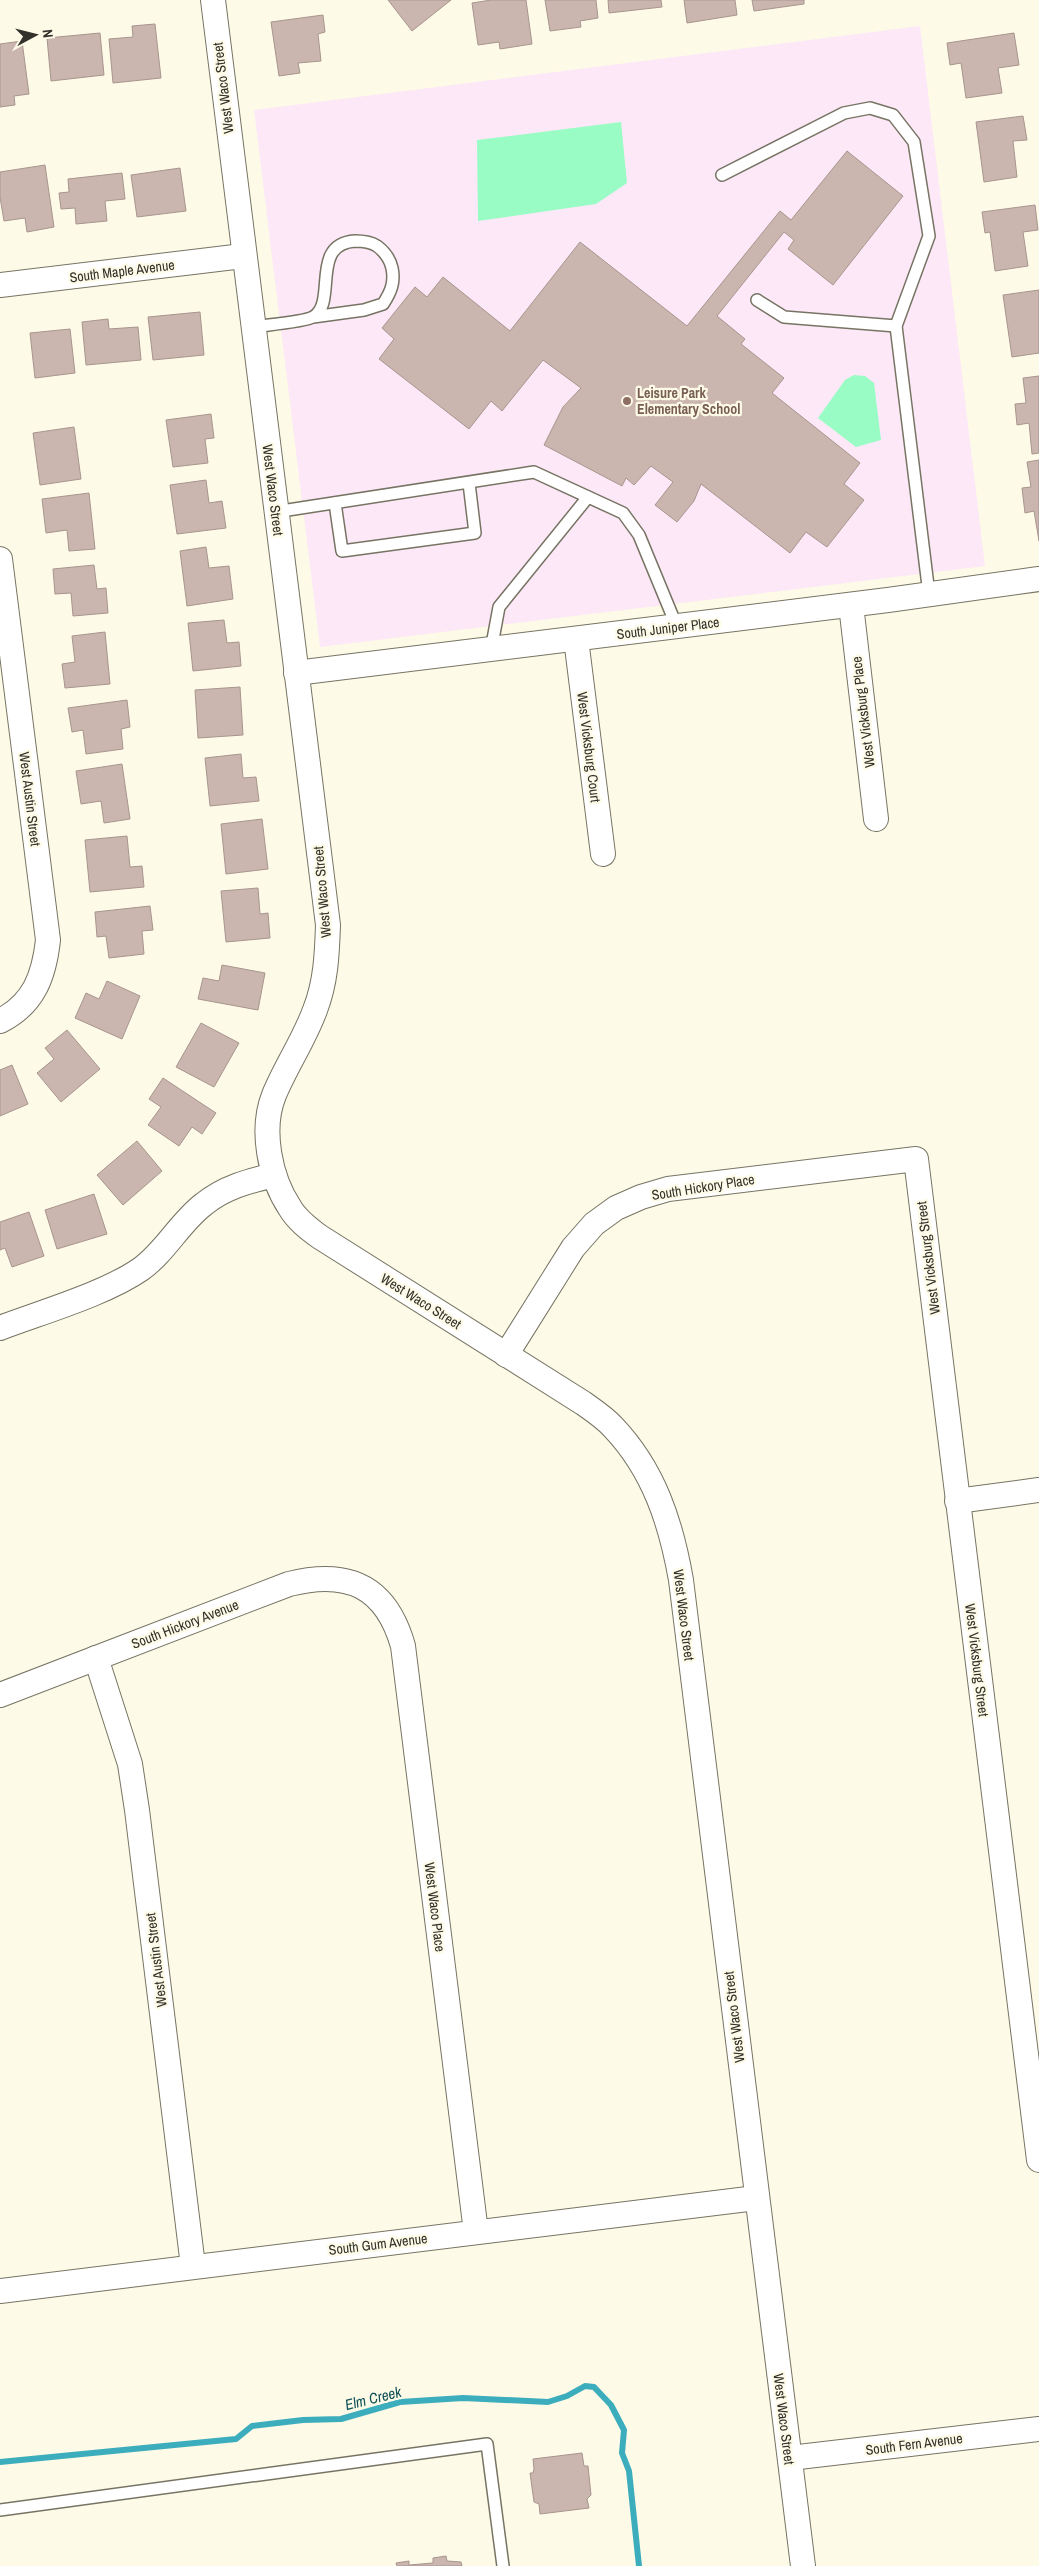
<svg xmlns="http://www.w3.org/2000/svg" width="1039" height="2566" font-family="'Archivo Narrow',sans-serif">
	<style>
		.education { fill: #fde8f8 }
		.green { fill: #99fcc4 }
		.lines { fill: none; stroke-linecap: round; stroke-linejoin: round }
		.stream { stroke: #3cadbc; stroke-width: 6 }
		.building { fill: #cab6af; stroke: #a8958e }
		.service-casing { stroke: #777464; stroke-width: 14 }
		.minor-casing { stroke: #777464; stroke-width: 26 }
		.service { stroke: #fff; stroke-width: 11 }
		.minor { stroke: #fff; stroke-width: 24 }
		.education-dot { fill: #8d6e63; stroke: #fdfae7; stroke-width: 2 }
		.labels { text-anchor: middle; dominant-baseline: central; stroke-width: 4.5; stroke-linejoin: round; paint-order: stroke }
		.street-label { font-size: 14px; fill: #32312a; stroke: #fdfae7 }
		.education-label { font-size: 14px; font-weight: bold; fill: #785e54; stroke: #fdfae7; text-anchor: start }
		.water-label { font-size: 15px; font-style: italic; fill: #0f5058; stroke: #fdfae7 }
	</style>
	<rect width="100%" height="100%" fill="#fdfae7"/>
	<path class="education" d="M 920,26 L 985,566 L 320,647 L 254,110 Z"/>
	<g class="green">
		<path d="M 621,122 L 627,183 L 596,204 L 478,221 L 477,140 Z"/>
		<path d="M 854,375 L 865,376 L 874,383 L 881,440 L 856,447 L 818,418 L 845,380 Z"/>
	</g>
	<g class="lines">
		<path class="stream" d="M 0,2462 L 236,2439 L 252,2426 L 303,2420 L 341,2419 L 400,2402 L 463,2398 L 548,2402 L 567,2396 L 585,2386 L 594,2387 L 611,2405 L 624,2430 L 622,2453 L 629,2471 L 639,2566"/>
	</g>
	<g class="building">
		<path d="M 388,0 L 451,0 L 412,31 Z"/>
		<path d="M 491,0 L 526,0 L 532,44 L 500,49 L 499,42 L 478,45 L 472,3 Z"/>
		<path d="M 545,0 L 596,0 L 598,18 L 580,21 L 581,27 L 550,31 Z"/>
		<path d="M 608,0 L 661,0 L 662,7 L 609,13 Z"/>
		<path d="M 684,0 L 735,0 L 737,15 L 687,23 Z"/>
		<path d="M 752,0 L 804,0 L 804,4 L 754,11 Z"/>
		<path d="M 323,15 L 325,32 L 318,34 L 321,61 L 298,63 L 300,73 L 279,76 L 271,22 Z"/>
		<path d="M 155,24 L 161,78 L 113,83 L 109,39 L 133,37 L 132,26 Z"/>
		<path d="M 100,33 L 104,75 L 51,81 L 47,38 Z"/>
		<path d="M 1014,33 L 1019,65 L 998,68 L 1002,93 L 966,98 L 961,63 L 950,65 L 947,43 Z"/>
		<path d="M 22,41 L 29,94 L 14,96 L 15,105 L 0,107 L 0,44 Z"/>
		<path d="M 1023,116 L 1027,140 L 1013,141 L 1017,177 L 984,182 L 976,122 Z"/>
		<path d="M 847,151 L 903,196 L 833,285 L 788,249 L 794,240 L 784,232 L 717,316 L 745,339 L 741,344 L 784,378 L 772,393 L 860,463 L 844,484 L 864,500 L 827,547 L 806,532 L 790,553 L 701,484 L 694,501 L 677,522 L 655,505 L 673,482 L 651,466 L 634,485 L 626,478 L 622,486 L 544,445 L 563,407 L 581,388 L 543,360 L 502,411 L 491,401 L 469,429 L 379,359 L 394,339 L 382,328 L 415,287 L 427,297 L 443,277 L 510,331 L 580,242 L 687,326 L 780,211 L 791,220 Z"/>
		<path d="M 45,165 L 54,227 L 27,232 L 25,218 L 4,221 L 0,197 L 0,172 Z"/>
		<path d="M 180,168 L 186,211 L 137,217 L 131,175 Z"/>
		<path d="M 122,173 L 125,199 L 105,201 L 107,221 L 76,224 L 75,208 L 61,209 L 59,193 L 69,192 L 68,179 Z"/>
		<path d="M 1035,205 L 1038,230 L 1023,232 L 1028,266 L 995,271 L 990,232 L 985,233 L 982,212 Z"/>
		<path d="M 1039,290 L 1039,353 L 1012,357 L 1003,295 Z"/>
		<path d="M 200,312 L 204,355 L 153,360 L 148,317 Z"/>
		<path d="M 108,319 L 109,329 L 138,327 L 141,360 L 86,365 L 82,322 Z"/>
		<path d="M 70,329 L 75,373 L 35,378 L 30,333 Z"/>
		<path d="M 1039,376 L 1039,453 L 1032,454 L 1029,423 L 1017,425 L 1015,404 L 1026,403 L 1023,378 Z"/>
		<path d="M 211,414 L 214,438 L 205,439 L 208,463 L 173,467 L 166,420 Z"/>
		<path d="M 74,427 L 81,479 L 40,485 L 33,433 Z"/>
		<path d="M 1039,460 L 1039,541 L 1034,511 L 1025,513 L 1022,488 L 1031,487 L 1027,462 Z"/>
		<path d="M 206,480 L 209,503 L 222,501 L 226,528 L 177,534 L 170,485 Z"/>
		<path d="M 89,493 L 95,549 L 69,551 L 67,530 L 46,533 L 42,499 Z"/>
		<path d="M 206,547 L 209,568 L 229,566 L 233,599 L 187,606 L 180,551 Z"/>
		<path d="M 94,565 L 97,589 L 106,588 L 108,613 L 73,616 L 71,593 L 55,594 L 53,569 Z"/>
		<path d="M 224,620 L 227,643 L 239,642 L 241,666 L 193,671 L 188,623 Z"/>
		<path d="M 105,632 L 110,684 L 65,688 L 62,664 L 75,662 L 72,636 Z"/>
		<path d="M 240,687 L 243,735 L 198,738 L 195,690 Z"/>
		<path d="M 127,700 L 130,727 L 121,729 L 123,749 L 86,754 L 83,730 L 72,732 L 68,708 Z"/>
		<path d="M 241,754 L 243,778 L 256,777 L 259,801 L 210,806 L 205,758 Z"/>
		<path d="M 122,764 L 130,819 L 104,823 L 101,801 L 81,804 L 76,771 Z"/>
		<path d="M 262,819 L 268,869 L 226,874 L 221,824 Z"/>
		<path d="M 127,836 L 130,867 L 142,866 L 144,887 L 90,892 L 85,840 Z"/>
		<path d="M 258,888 L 260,914 L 268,913 L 270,938 L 226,942 L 221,891 Z"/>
		<path d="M 150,906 L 153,930 L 142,931 L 144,954 L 109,958 L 106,936 L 97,937 L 95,912 Z"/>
		<path d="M 222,965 L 265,973 L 258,1010 L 198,999 L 203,978 L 219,981 Z"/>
		<path d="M 107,981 L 140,996 L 122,1039 L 75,1018 L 86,993 L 99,999 Z"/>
		<path d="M 201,1023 L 239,1043 L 214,1087 L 176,1067 Z"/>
		<path d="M 67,1030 L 100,1069 L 61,1102 L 37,1073 L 54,1059 L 45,1048 Z"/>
		<path d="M 12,1065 L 28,1104 L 0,1116 L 0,1070 Z"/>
		<path d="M 163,1078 L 216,1113 L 202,1134 L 192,1127 L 179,1146 L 148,1125 L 161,1107 L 149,1099 Z"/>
		<path d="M 137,1141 L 162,1171 L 123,1205 L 97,1175 Z"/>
		<path d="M 94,1194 L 107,1234 L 57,1249 L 45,1210 Z"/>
		<path d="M 29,1212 L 44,1256 L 12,1267 L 5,1248 L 0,1250 L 0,1222 Z"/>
		<path d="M 582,2453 L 584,2466 L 588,2466 L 591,2495 L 587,2499 L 589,2508 L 540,2514 L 539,2504 L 534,2502 L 530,2473 L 533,2473 L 534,2469 L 533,2459 Z"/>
		<path d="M 446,2556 L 447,2561 L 461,2562 L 462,2566 L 397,2566 L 396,2563 L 409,2561 L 409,2565 L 433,2563 L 433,2558 Z"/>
	</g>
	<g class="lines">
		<defs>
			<g id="service">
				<path d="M 722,175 L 844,113 L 870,108 L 893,115 L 914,142 L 929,236 L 896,326 L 929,594"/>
				<path d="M 757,300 L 784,317 L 896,326"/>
				<path d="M 252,327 C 265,325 304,322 313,317 C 338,303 309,244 355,241 C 363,241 371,242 377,246 C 385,252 390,259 392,268 C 395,282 391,292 383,304 L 364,310 L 313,317"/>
				<path d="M 335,503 L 342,551 L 475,533 L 469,483"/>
				<path d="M 275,512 L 534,472 L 623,513 L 639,535 L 677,627"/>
				<path d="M 491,650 L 499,607 L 588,497"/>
				<path d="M 0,2510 L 487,2444 L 503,2566"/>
			</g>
			<g id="minor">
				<path d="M 213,0 L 328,925 C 327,954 326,982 315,1010 C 304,1040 286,1066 274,1095 C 260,1130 270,1178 290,1208 C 297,1220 309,1229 320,1237 L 583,1403 C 593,1410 605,1418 613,1427 C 654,1470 671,1523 681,1580 L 803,2566"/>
				<path d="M 0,285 L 243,256"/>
				<path d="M 0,559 L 48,940 C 44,976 34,1004 0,1021"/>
				<path d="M 851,605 L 876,819"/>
				<path d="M 576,639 L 603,854"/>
				<path d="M 296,673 L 888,600 L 1039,579"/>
				<path d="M 0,1328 C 42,1312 105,1294 141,1269 C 166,1251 180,1222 204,1204 C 225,1187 249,1181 274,1175"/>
				<path d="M 506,1355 L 573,1248 L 594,1224 L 616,1208 L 641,1197 L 668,1189 L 916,1159 L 1039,2160"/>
				<path d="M 957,1501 L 1039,1490"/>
				<path d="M 96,1658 L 130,1764 L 137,1810 L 193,2266"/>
				<path d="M 0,1695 L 289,1584 C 348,1569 386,1586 403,1646 L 476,2232"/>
				<path d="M 0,2291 L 756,2198"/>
				<path d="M 790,2458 L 1039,2429"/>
			</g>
		</defs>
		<use href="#service" class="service-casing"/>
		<use href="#minor" class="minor-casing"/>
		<use href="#service" class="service"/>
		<use href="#minor" class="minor"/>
	</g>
	<circle class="education-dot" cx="627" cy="401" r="5"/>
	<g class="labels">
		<g class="street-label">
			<text transform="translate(223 88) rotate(-97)">West Waco Street</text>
			<text transform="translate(122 271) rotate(-7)">South Maple Avenue</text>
			<text transform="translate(273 490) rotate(83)">West Waco Street</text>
			<text transform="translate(668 628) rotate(-7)">South Juniper Place</text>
			<text transform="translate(863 712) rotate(-97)">West Vicksburg Place</text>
			<text transform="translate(589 747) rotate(83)">West Vicksburg Court</text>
			<text transform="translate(30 799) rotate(83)">West Austin Street</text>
			<text transform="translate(322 892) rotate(-95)">West Waco Street</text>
			<text transform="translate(703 1187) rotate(-9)">South Hickory Place</text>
			<text transform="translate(928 1258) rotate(-97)">West Vicksburg Street</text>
			<text transform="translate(421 1301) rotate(32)">West Waco Street</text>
			<text transform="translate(684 1615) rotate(83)">West Waco Street</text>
			<text transform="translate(185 1624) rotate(-21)">South Hickory Avenue</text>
			<text transform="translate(977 1660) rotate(83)">West Vicksburg Street</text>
			<text transform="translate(435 1907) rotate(83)">West Waco Place</text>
			<text transform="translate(156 1960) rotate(-97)">West Austin Street</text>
			<text transform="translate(734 2017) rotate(-97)">West Waco Street</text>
			<text transform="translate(378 2244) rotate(-7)">South Gum Avenue</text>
			<text transform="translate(784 2419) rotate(83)">West Waco Street</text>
			<text transform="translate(914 2444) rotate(-7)">South Fern Avenue</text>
		</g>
		<g class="education-label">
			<text x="637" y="393">Leisure Park<tspan x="637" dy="16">Elementary School</tspan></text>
		</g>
		<g class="water-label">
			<text transform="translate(373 2398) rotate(-14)">Elm Creek</text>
		</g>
	</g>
	<g transform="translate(35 35) rotate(83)" stroke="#fdfae7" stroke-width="4" paint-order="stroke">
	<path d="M0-4L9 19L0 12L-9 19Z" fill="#32312a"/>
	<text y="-8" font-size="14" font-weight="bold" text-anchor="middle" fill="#32312a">N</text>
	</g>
</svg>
